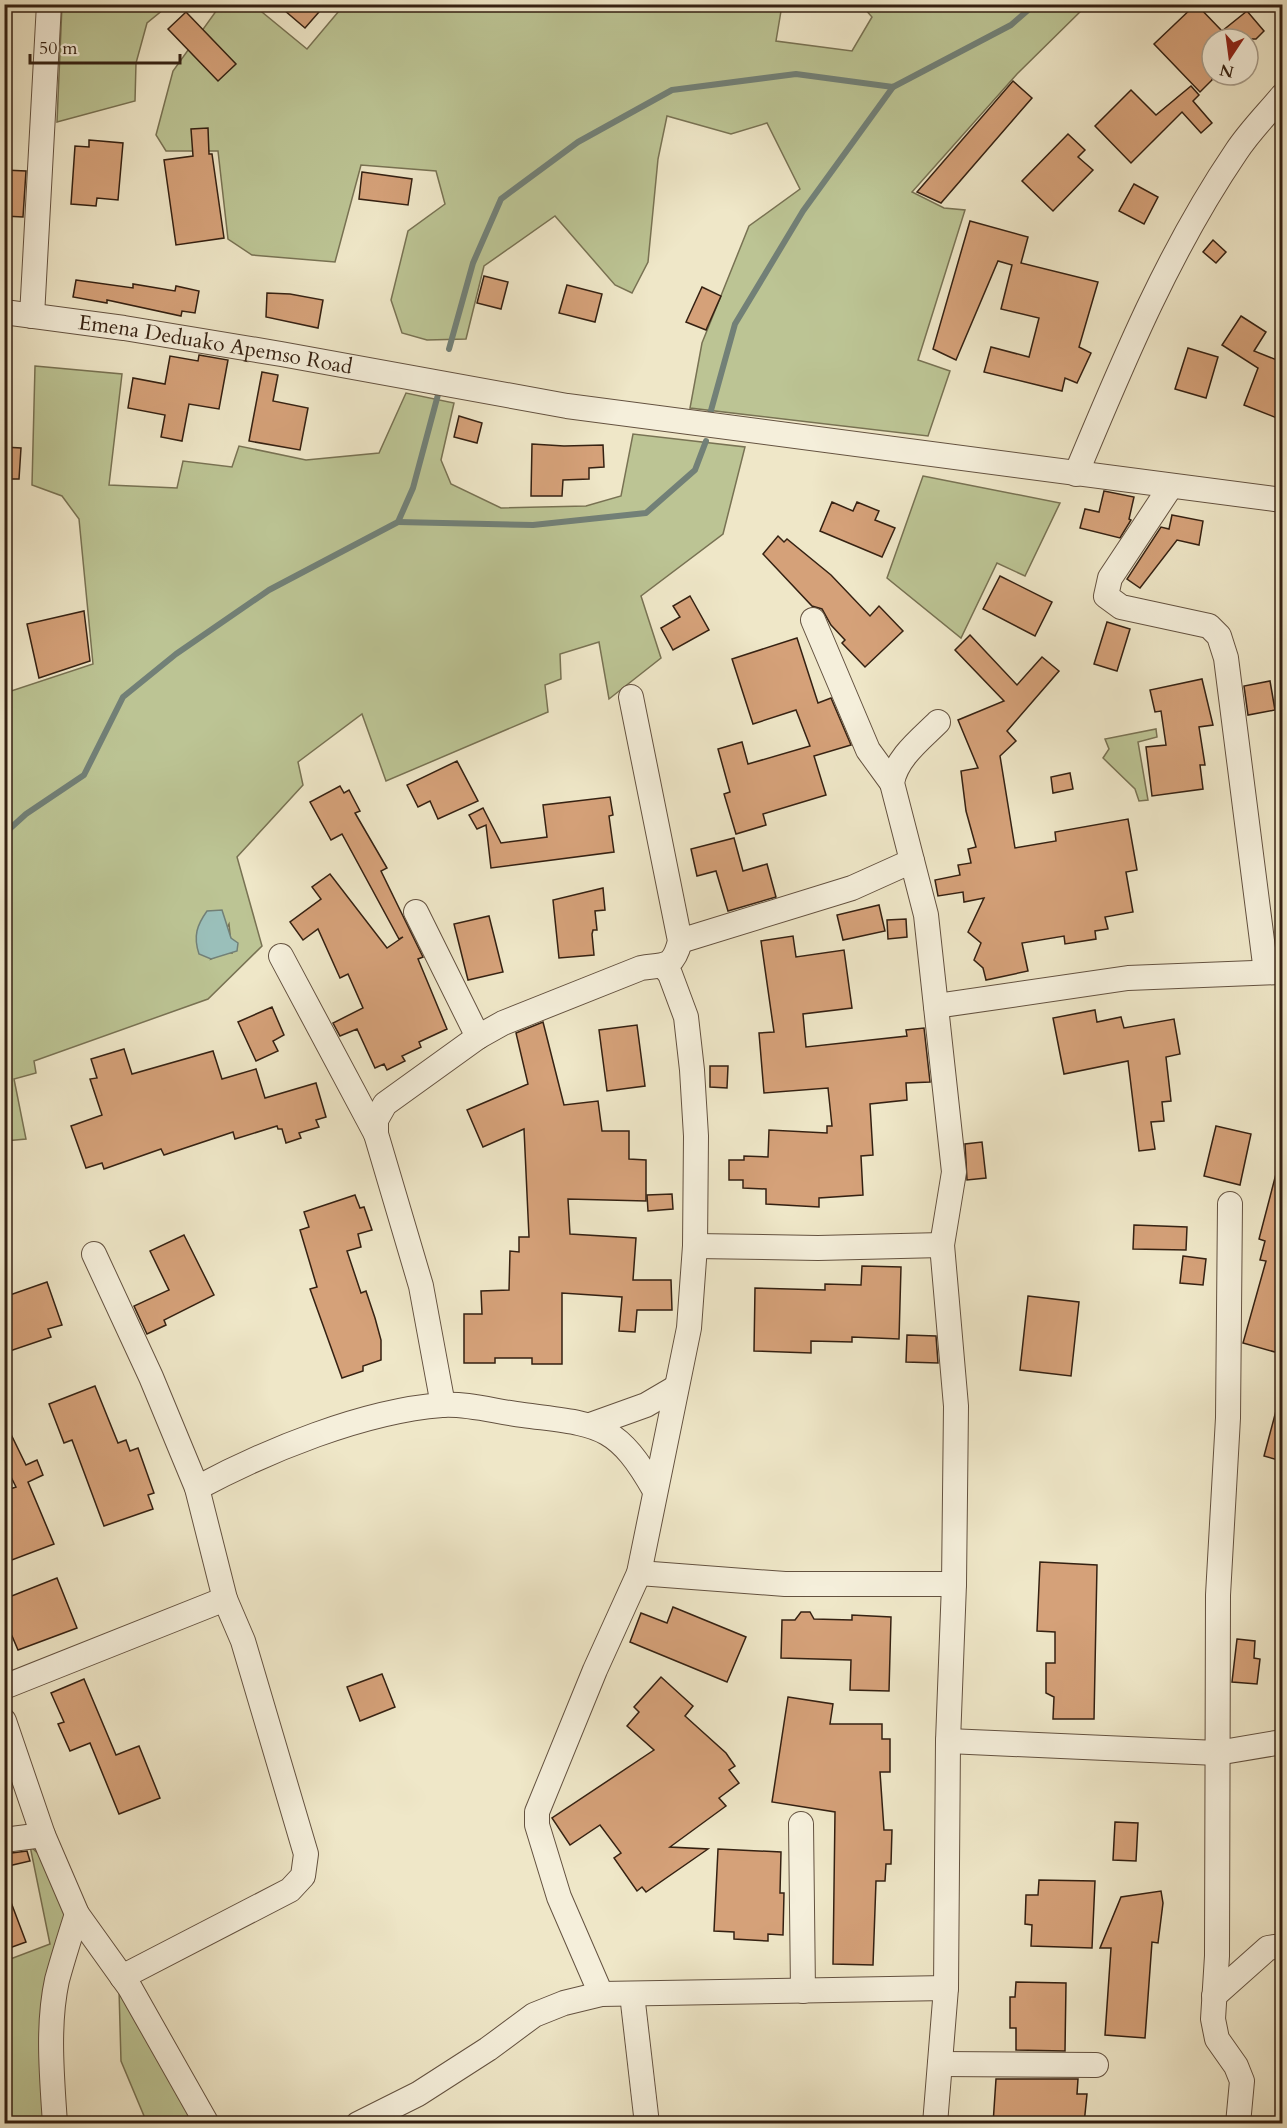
<svg xmlns="http://www.w3.org/2000/svg" width="1287" height="2128" font-family="Cardo,serif">
	<style>
		.green { fill: #bcc494; stroke: #787253; stroke-width: 1.5; fill-rule: evenodd }
		.water { fill: #9abfba; stroke: #728077; stroke-width: 1.5 }
		.lines { fill: none; stroke-linecap: round; stroke-linejoin: round }
		.stream { stroke: #728077; stroke-width: 6 }
		.building { fill: #d5a179; stroke: #352112; stroke-width: 1.5 }
		.minor-casing { stroke: #645240; stroke-width: 26 }
		.minor { stroke: #f5efdb; stroke-width: 24 }
		.labels { text-anchor: middle; dominant-baseline: central; stroke-width: 4.5; stroke-linejoin: round; paint-order: stroke }
		.street-label { font-size: 21px; fill: #352112; stroke: #f5efdb }
	</style>
	<rect width="100%" height="100%" fill="#efe7c8"/>
	<filter id="stains"><feTurbulence type="fractalNoise" baseFrequency=".00333" numOctaves="4"/><feColorMatrix values="0 0 0 0 .2 0 0 0 0 .09 0 0 0 0 .02 0 0 0 .5 -.17"/></filter>
	<radialGradient id="worn" r=".72"><stop offset=".6" stop-color="#630" stop-opacity="0"/><stop offset="1" stop-color="#630" stop-opacity=".3"/></radialGradient>
	<g class="green">
		<path d="M 669,4 L 782,5 L 776,41 L 852,51 L 872,17 L 864,8 L 851,5 L 1087,5 L 1017,74 L 912,192 L 944,208 L 965,210 L 918,360 L 950,371 L 928,436 L 690,408 L 702,343 L 749,226 L 800,189 L 767,123 L 731,134 L 667,116 L 658,159 L 648,262 L 632,293 L 615,285 L 555,216 L 484,266 L 466,339 L 427,340 L 402,333 L 391,300 L 408,231 L 445,204 L 436,171 L 361,165 L 335,262 L 252,255 L 228,239 L 218,151 L 166,151 L 156,135 L 173,71 L 219,7 L 257,8 L 307,49 L 344,5 Z"/>
		<path d="M 62,5 L 169,5 L 147,23 L 136,63 L 135,101 L 57,122 Z"/>
		<path d="M 35,366 L 122,374 L 109,485 L 177,488 L 183,461 L 232,467 L 239,446 L 306,460 L 379,453 L 406,393 L 454,403 L 441,460 L 451,484 L 501,508 L 586,506 L 621,496 L 633,434 L 745,447 L 723,534 L 641,596 L 661,658 L 609,699 L 599,642 L 560,654 L 561,679 L 545,685 L 548,712 L 386,781 L 362,714 L 298,762 L 303,785 L 237,857 L 262,946 L 208,999 L 34,1061 L 36,1073 L 14,1079 L 26,1139 L 5,1141 L 5,693 L 93,664 L 79,519 L 62,496 L 32,485 ZM 229,924 L 232,953 L 226,952 L 211,959 Z"/>
		<path d="M 923,476 L 1060,503 L 1025,576 L 997,563 L 961,638 L 887,578 Z"/>
		<path d="M 1156,729 L 1157,737 L 1138,742 L 1148,800 L 1139,801 L 1135,789 L 1103,758 L 1109,749 L 1105,739 Z"/>
		<path d="M 30,1846 L 44,1859 L 71,1916 L 44,2123 L 5,2124 L 5,1961 L 50,1944 Z"/>
		<path d="M 119,1990 L 197,2123 L 147,2123 L 121,2061 Z"/>
	</g>
	<path class="water" d="M 222,910 L 231,938 L 238,943 L 237,951 L 211,959 L 199,954 C 193,936 197,925 207,911 Z"/>
	<g class="lines">
		<g class="stream">
			<path d="M 449,349 L 473,263 L 501,199 L 578,142 L 672,90 L 796,74 L 893,87 L 1011,25 L 1035,4"/>
			<path d="M 710,414 L 735,324 L 803,211 L 893,87"/>
			<path d="M 398,522 L 533,525 L 646,513 L 695,470 L 706,441"/>
			<path d="M 4,834 L 26,814 L 84,775 L 123,697 L 176,654 L 269,590 L 398,522 L 413,488 L 439,391"/>
		</g>
	</g>
	<g class="building">
		<path d="M 277,4 L 326,4 L 305,28 Z"/>
		<path d="M 1196,4 L 1222,31 L 1247,11 L 1264,31 L 1256,39 L 1212,39 L 1212,80 L 1200,92 L 1154,44 Z"/>
		<path d="M 186,12 L 236,64 L 218,81 L 168,29 Z"/>
		<path d="M 1013,81 L 1032,98 L 941,203 L 917,192 Z"/>
		<path d="M 1191,86 L 1199,95 L 1193,101 L 1212,123 L 1201,133 L 1182,112 L 1131,163 L 1095,126 L 1131,90 L 1156,115 Z"/>
		<path d="M 208,128 L 209,154 L 212,154 L 224,238 L 176,245 L 164,160 L 193,156 L 191,129 Z"/>
		<path d="M 1068,134 L 1085,150 L 1078,157 L 1093,170 L 1053,211 L 1022,181 Z"/>
		<path d="M 89,140 L 123,143 L 118,200 L 97,198 L 96,206 L 71,204 L 75,146 L 89,147 Z"/>
		<path d="M 4,170 L 26,171 L 23,217 L 4,216 Z"/>
		<path d="M 362,172 L 412,179 L 408,205 L 359,199 Z"/>
		<path d="M 1134,184 L 1158,197 L 1144,224 L 1119,211 Z"/>
		<path d="M 970,221 L 1028,237 L 1021,263 L 1098,282 L 1079,347 L 1091,353 L 1077,383 L 1065,378 L 1062,391 L 984,372 L 991,347 L 1029,357 L 1039,318 L 1001,309 L 1012,265 L 998,261 L 956,360 L 933,349 Z"/>
		<path d="M 1213,240 L 1226,252 L 1216,263 L 1203,252 Z"/>
		<path d="M 484,276 L 508,282 L 501,309 L 477,303 Z"/>
		<path d="M 76,280 L 133,288 L 133,284 L 175,291 L 176,286 L 199,291 L 195,313 L 182,311 L 181,316 L 107,300 L 107,303 L 73,297 Z"/>
		<path d="M 567,285 L 602,294 L 595,322 L 559,313 Z"/>
		<path d="M 702,287 L 721,296 L 706,330 L 686,322 Z"/>
		<path d="M 267,293 L 290,294 L 323,300 L 318,328 L 266,317 Z"/>
		<path d="M 1241,316 L 1266,332 L 1254,351 L 1282,362 L 1282,420 L 1244,405 L 1258,368 L 1222,345 Z"/>
		<path d="M 1188,348 L 1218,357 L 1206,398 L 1175,389 Z"/>
		<path d="M 199,355 L 228,360 L 219,409 L 189,404 L 182,441 L 161,437 L 165,415 L 128,408 L 133,378 L 165,384 L 170,356 L 198,361 Z"/>
		<path d="M 262,372 L 278,375 L 273,401 L 308,408 L 300,450 L 249,441 Z"/>
		<path d="M 459,416 L 482,423 L 477,443 L 454,437 Z"/>
		<path d="M 532,444 L 564,446 L 603,445 L 604,467 L 589,468 L 589,479 L 563,480 L 562,496 L 531,496 Z"/>
		<path d="M 4,447 L 21,448 L 19,479 L 4,479 Z"/>
		<path d="M 1104,491 L 1134,497 L 1129,519 L 1131,520 L 1120,538 L 1080,528 L 1085,509 L 1099,512 Z"/>
		<path d="M 832,502 L 853,511 L 857,502 L 879,511 L 875,520 L 895,528 L 882,557 L 820,531 Z"/>
		<path d="M 1172,515 L 1203,521 L 1199,545 L 1177,540 L 1140,588 L 1127,579 L 1161,527 L 1169,529 Z"/>
		<path d="M 778,536 L 784,542 L 787,539 L 831,575 L 870,616 L 879,606 L 903,631 L 865,667 L 842,643 L 845,640 L 831,625 L 822,609 L 812,606 L 763,554 Z"/>
		<path d="M 1000,576 L 1052,602 L 1035,636 L 983,609 Z"/>
		<path d="M 690,596 L 709,630 L 673,650 L 661,628 L 680,617 L 673,606 Z"/>
		<path d="M 84,611 L 90,661 L 39,678 L 27,624 Z"/>
		<path d="M 1107,622 L 1130,629 L 1117,671 L 1094,664 Z"/>
		<path d="M 970,635 L 1017,685 L 1042,657 L 1059,671 L 1007,731 L 1016,741 L 1000,756 L 1015,848 L 1056,841 L 1055,832 L 1128,819 L 1137,870 L 1126,872 L 1133,912 L 1105,917 L 1108,929 L 1095,931 L 1096,939 L 1065,944 L 1064,936 L 1022,943 L 1028,971 L 986,980 L 983,968 L 974,960 L 981,943 L 968,932 L 984,898 L 964,902 L 963,892 L 938,896 L 935,880 L 960,875 L 958,865 L 971,863 L 968,849 L 976,847 L 966,811 L 961,771 L 978,768 L 958,720 L 1004,701 L 955,650 Z"/>
		<path d="M 797,638 L 818,703 L 831,698 L 851,745 L 814,756 L 826,795 L 763,814 L 766,825 L 736,834 L 724,794 L 730,792 L 718,749 L 742,742 L 748,764 L 810,746 L 796,710 L 753,724 L 732,659 Z"/>
		<path d="M 1202,679 L 1213,725 L 1199,727 L 1205,765 L 1200,765 L 1203,789 L 1152,796 L 1146,747 L 1166,745 L 1161,711 L 1155,712 L 1150,690 Z"/>
		<path d="M 1270,681 L 1275,710 L 1248,715 L 1244,686 Z"/>
		<path d="M 457,761 L 478,801 L 438,819 L 430,801 L 418,807 L 407,785 Z"/>
		<path d="M 1070,773 L 1073,789 L 1053,793 L 1051,777 Z"/>
		<path d="M 340,786 L 344,793 L 349,790 L 360,811 L 355,813 L 387,868 L 381,871 L 423,957 L 418,959 L 447,1029 L 419,1042 L 421,1047 L 402,1056 L 405,1061 L 387,1070 L 384,1064 L 375,1068 L 357,1029 L 340,1036 L 333,1023 L 363,1008 L 348,974 L 340,978 L 318,929 L 303,940 L 290,922 L 321,899 L 312,887 L 330,874 L 387,948 L 403,937 L 399,939 L 342,834 L 331,840 L 310,802 Z"/>
		<path d="M 610,797 L 613,815 L 609,816 L 614,852 L 491,868 L 486,825 L 477,829 L 469,815 L 483,808 L 501,843 L 547,837 L 543,805 Z"/>
		<path d="M 734,838 L 743,871 L 767,864 L 776,897 L 728,911 L 716,871 L 697,876 L 691,849 Z"/>
		<path d="M 603,888 L 605,910 L 595,911 L 597,930 L 593,930 L 592,934 L 594,955 L 559,958 L 553,900 Z"/>
		<path d="M 879,905 L 885,931 L 843,940 L 837,915 Z"/>
		<path d="M 489,916 L 503,972 L 468,980 L 454,924 Z"/>
		<path d="M 906,919 L 907,937 L 888,939 L 887,920 Z"/>
		<path d="M 793,936 L 796,957 L 844,950 L 852,1008 L 803,1014 L 806,1047 L 907,1036 L 906,1030 L 924,1028 L 930,1082 L 906,1083 L 907,1100 L 870,1104 L 873,1155 L 861,1156 L 863,1195 L 819,1198 L 819,1207 L 766,1204 L 766,1189 L 743,1188 L 743,1180 L 729,1180 L 729,1160 L 744,1160 L 744,1156 L 768,1157 L 769,1130 L 827,1133 L 827,1126 L 832,1126 L 828,1088 L 764,1093 L 759,1033 L 774,1032 L 761,941 Z"/>
		<path d="M 272,1007 L 284,1035 L 273,1041 L 278,1051 L 256,1061 L 238,1022 Z"/>
		<path d="M 1095,1010 L 1097,1022 L 1121,1017 L 1124,1028 L 1174,1019 L 1180,1054 L 1166,1057 L 1171,1101 L 1162,1102 L 1164,1121 L 1151,1122 L 1155,1149 L 1139,1151 L 1128,1061 L 1064,1074 L 1053,1018 Z"/>
		<path d="M 543,1022 L 564,1105 L 598,1101 L 602,1131 L 629,1131 L 629,1159 L 646,1160 L 646,1201 L 568,1199 L 570,1234 L 636,1238 L 633,1280 L 671,1280 L 672,1310 L 637,1310 L 635,1332 L 619,1331 L 622,1297 L 562,1293 L 562,1364 L 532,1364 L 532,1358 L 495,1358 L 495,1363 L 464,1363 L 464,1314 L 482,1314 L 481,1291 L 509,1290 L 510,1251 L 519,1252 L 519,1237 L 529,1237 L 524,1129 L 483,1147 L 467,1110 L 528,1084 L 516,1033 Z"/>
		<path d="M 637,1025 L 645,1086 L 607,1091 L 599,1030 Z"/>
		<path d="M 124,1049 L 132,1074 L 213,1051 L 222,1079 L 256,1069 L 265,1098 L 316,1083 L 326,1117 L 316,1120 L 319,1127 L 299,1133 L 301,1138 L 286,1143 L 282,1129 L 278,1129 L 277,1126 L 235,1139 L 233,1132 L 164,1155 L 161,1149 L 104,1169 L 102,1163 L 86,1168 L 71,1126 L 102,1115 L 90,1079 L 97,1078 L 91,1059 Z"/>
		<path d="M 710,1066 L 728,1066 L 727,1088 L 710,1087 Z"/>
		<path d="M 1216,1126 L 1251,1134 L 1240,1185 L 1204,1176 Z"/>
		<path d="M 982,1142 L 986,1178 L 967,1180 L 965,1144 Z"/>
		<path d="M 1277,1170 L 1282,1170 L 1282,1354 L 1243,1343 L 1266,1261 L 1260,1260 L 1265,1241 L 1259,1239 Z"/>
		<path d="M 672,1194 L 673,1209 L 648,1211 L 647,1195 Z"/>
		<path d="M 355,1195 L 360,1208 L 364,1207 L 372,1230 L 358,1234 L 361,1247 L 347,1251 L 361,1293 L 366,1291 L 375,1318 L 381,1340 L 381,1360 L 363,1366 L 363,1371 L 342,1378 L 310,1289 L 317,1287 L 300,1230 L 309,1227 L 304,1212 Z"/>
		<path d="M 1134,1225 L 1187,1227 L 1186,1250 L 1133,1249 Z"/>
		<path d="M 184,1235 L 214,1295 L 164,1320 L 166,1325 L 147,1334 L 134,1306 L 169,1290 L 150,1251 Z"/>
		<path d="M 1183,1256 L 1206,1259 L 1203,1285 L 1180,1283 Z"/>
		<path d="M 862,1266 L 901,1267 L 899,1339 L 852,1337 L 852,1342 L 811,1341 L 811,1353 L 754,1351 L 755,1288 L 825,1290 L 825,1284 L 861,1285 Z"/>
		<path d="M 47,1282 L 62,1325 L 48,1329 L 51,1337 L 4,1353 L 4,1297 Z"/>
		<path d="M 1028,1296 L 1079,1302 L 1071,1376 L 1020,1370 Z"/>
		<path d="M 907,1335 L 936,1336 L 938,1363 L 906,1362 Z"/>
		<path d="M 95,1386 L 118,1443 L 126,1440 L 130,1451 L 138,1448 L 154,1493 L 148,1495 L 153,1509 L 104,1526 L 72,1440 L 64,1443 L 49,1404 Z"/>
		<path d="M 1277,1407 L 1282,1408 L 1282,1461 L 1264,1456 Z"/>
		<path d="M 4,1420 L 26,1465 L 37,1460 L 43,1475 L 28,1482 L 54,1544 L 4,1563 L 4,1491 L 16,1487 L 4,1463 Z"/>
		<path d="M 1040,1562 L 1097,1565 L 1094,1719 L 1053,1719 L 1054,1697 L 1046,1693 L 1046,1663 L 1055,1663 L 1055,1632 L 1037,1631 Z"/>
		<path d="M 57,1578 L 77,1628 L 18,1650 L 12,1636 L 4,1639 L 4,1599 Z"/>
		<path d="M 673,1607 L 746,1637 L 727,1682 L 630,1642 L 641,1613 L 667,1623 Z"/>
		<path d="M 801,1612 L 810,1612 L 814,1619 L 852,1620 L 852,1615 L 891,1617 L 889,1691 L 850,1690 L 851,1660 L 781,1658 L 782,1620 L 795,1620 Z"/>
		<path d="M 1237,1639 L 1255,1641 L 1254,1658 L 1260,1659 L 1257,1684 L 1232,1682 Z"/>
		<path d="M 382,1674 L 395,1707 L 360,1721 L 347,1687 Z"/>
		<path d="M 661,1677 L 693,1706 L 685,1716 L 726,1753 L 735,1766 L 729,1770 L 739,1783 L 719,1798 L 726,1806 L 670,1847 L 708,1849 L 646,1892 L 642,1887 L 637,1891 L 614,1858 L 621,1853 L 600,1825 L 570,1845 L 552,1818 L 654,1750 L 627,1726 L 639,1712 L 634,1707 Z"/>
		<path d="M 84,1679 L 116,1755 L 139,1746 L 160,1798 L 119,1814 L 90,1743 L 70,1751 L 58,1724 L 64,1722 L 51,1693 Z"/>
		<path d="M 788,1697 L 833,1704 L 830,1724 L 882,1724 L 882,1739 L 890,1739 L 890,1772 L 880,1772 L 884,1830 L 892,1830 L 891,1864 L 886,1864 L 885,1881 L 876,1881 L 873,1965 L 833,1964 L 835,1812 L 772,1802 Z"/>
		<path d="M 1115,1822 L 1138,1823 L 1136,1861 L 1113,1860 Z"/>
		<path d="M 718,1849 L 781,1852 L 780,1893 L 784,1893 L 783,1935 L 768,1934 L 768,1941 L 734,1939 L 734,1932 L 714,1931 Z"/>
		<path d="M 27,1851 L 30,1861 L 4,1867 L 4,1854 Z"/>
		<path d="M 1039,1880 L 1095,1881 L 1092,1948 L 1031,1946 L 1032,1925 L 1025,1924 L 1026,1895 L 1038,1895 Z"/>
		<path d="M 6,1889 L 26,1942 L 4,1950 L 4,1890 Z"/>
		<path d="M 1161,1891 L 1163,1903 L 1158,1943 L 1152,1942 L 1145,2038 L 1105,2035 L 1111,1948 L 1100,1948 L 1121,1897 Z"/>
		<path d="M 1016,1982 L 1066,1983 L 1065,2051 L 1016,2050 L 1016,2028 L 1010,2028 L 1010,1997 L 1015,1997 Z"/>
		<path d="M 996,2079 L 1078,2079 L 1077,2094 L 1087,2094 L 1084,2124 L 993,2124 Z"/>
	</g>
	<g class="lines">
		<defs>
			<g id="minor">
				<path id="s1" d="M 4,312 L 124,328 L 281,354 L 567,406 L 1282,500"/>
				<path d="M 32,316 L 49,4"/>
				<path d="M 1076,474 C 1122,364 1168,252 1236,152 C 1249,132 1267,114 1282,96"/>
				<path d="M 1171,486 L 1110,578 L 1106,596 L 1121,607 L 1209,626 L 1219,636 L 1226,658 L 1266,972"/>
				<path d="M 813,620 L 868,750 L 892,783"/>
				<path d="M 416,912 L 478,1037"/>
				<path d="M 680,941 L 852,888 L 912,861"/>
				<path d="M 281,956 L 376,1134"/>
				<path d="M 936,1006 L 1128,978 L 1280,972"/>
				<path d="M 1230,1204 L 1228,1418 L 1218,1595 L 1217,1956 L 1213,2019 L 1217,2039 L 1236,2066 L 1242,2081 L 1238,2124"/>
				<path d="M 695,1246 L 818,1248 L 942,1245"/>
				<path d="M 443,1405 L 421,1286 L 376,1134 L 376,1120 L 385,1104 L 478,1037 L 503,1023 L 641,968 C 665,964 673,969 680,941 L 631,697"/>
				<path d="M 593,1424 L 646,1405 L 675,1388"/>
				<path d="M 197,1488 C 266,1451 363,1411 442,1405 C 467,1403 497,1412 523,1415 C 596,1425 616,1421 655,1491"/>
				<path d="M 639,1573 L 785,1584 L 954,1584"/>
				<path d="M 4,1687 L 225,1599 L 197,1488 L 151,1377 L 94,1254"/>
				<path d="M 4,1721 L 43,1835 L 77,1914 L 130,1988 L 207,2124"/>
				<path d="M 948,1741 L 1217,1753 L 1282,1742"/>
				<path d="M 801,1824 L 803,1991"/>
				<path d="M 4,1840 L 43,1835"/>
				<path d="M 122,1977 L 290,1890 L 303,1876 L 306,1854 L 243,1641 L 225,1599"/>
				<path d="M 601,1994 L 559,1897 L 537,1825 L 537,1812 L 595,1670 L 639,1573 L 689,1328 L 695,1246 L 696,1136 L 692,1070 L 686,1017 L 670,974 L 664,967"/>
				<path d="M 632,1994 L 647,2124"/>
				<path d="M 1214,1996 L 1268,1948 L 1282,1946"/>
				<path d="M 940,2064 L 1096,2065"/>
				<path d="M 55,2124 C 52,2077 47,2026 57,1980 C 63,1958 70,1936 77,1914"/>
				<path d="M 358,2124 L 418,2094 L 488,2049 L 534,2015 L 564,2003 L 601,1994 L 946,1988"/>
				<path d="M 935,2124 L 946,1988 L 948,1741 L 954,1584 L 956,1406 L 942,1245 L 954,1172 L 926,915 L 892,783 C 896,758 921,739 938,722"/>
			</g>
		</defs>
		<use href="#minor" class="minor-casing"/>
		<use href="#minor" class="minor"/>
	</g>
	<g class="labels">
		<g class="street-label">
			<text stroke="none"><textPath href="#s1" startOffset="214">Emena Deduako Apemso Road</textPath></text>
		</g>
	</g>
	<rect width="1287" height="2128" fill="none" stroke="#efe7c8" stroke-width="24"/>
	<rect x="6" y="6" width="1275" height="2116" fill="none" stroke="#352112" stroke-width="3"/>
	<rect x="12" y="12" width="1263" height="2104" fill="none" stroke="#352112" stroke-width="1.5"/>
	<g transform="translate(1230 57) rotate(193)"><circle r="28" fill="#f5efdb" stroke="#a89d8b" stroke-width="1.5"/>
	<path d="M0-4.5L10 22L0 15L-10 22Z" fill="#8f2418"/>
	<text y="-9" font-size="16" font-weight="bold" text-anchor="middle" fill="#352112">N</text>
	</g>
	<path d="M30 54v9h150v-9" fill="none" stroke="#352112" stroke-width="3"/>
	<text x="39" y="54" font-size="18" fill="#352112" stroke="#f5efdb" stroke-width="4.5" paint-order="stroke">50 m</text>
	<rect width="100%" height="100%" filter="url(#stains)"/>
	<rect width="100%" height="100%" fill="url(#worn)"/>
</svg>
